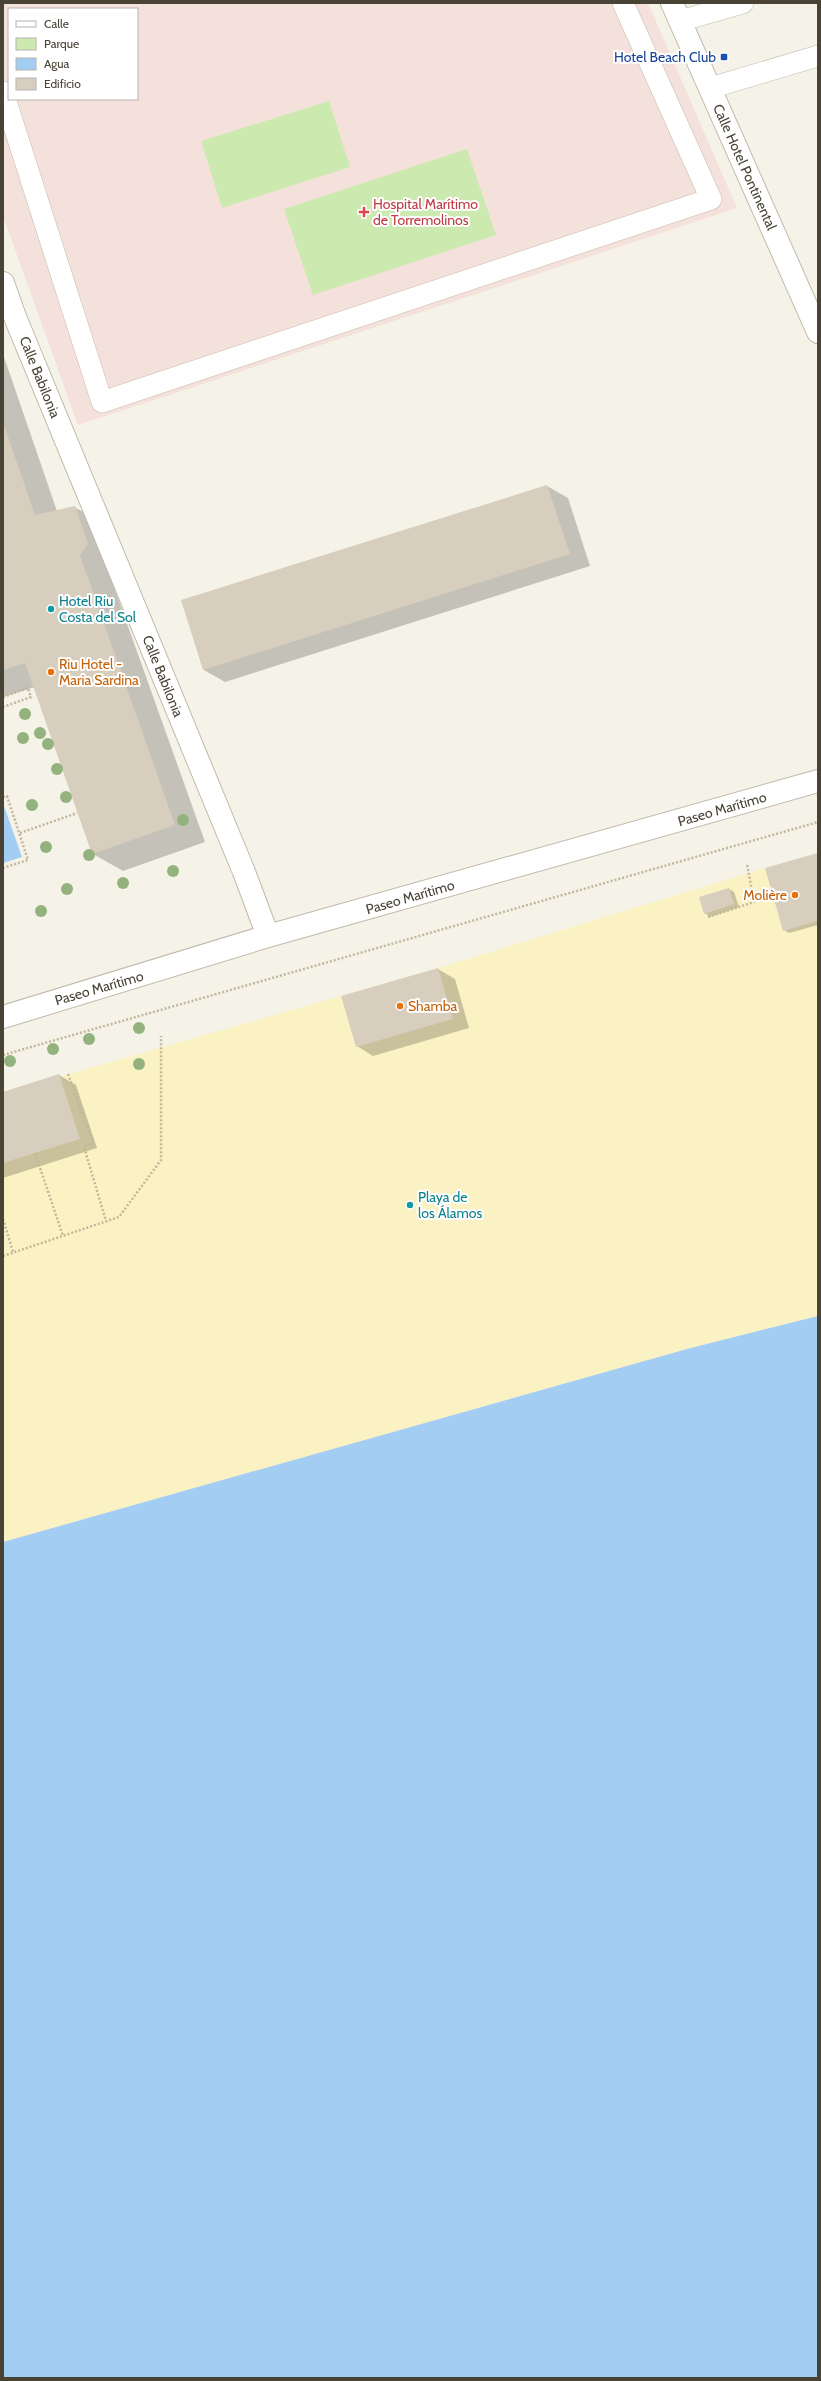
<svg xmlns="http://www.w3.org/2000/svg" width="821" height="2381" font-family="Cabin,sans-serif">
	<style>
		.medical { fill: #f5e1dc; fill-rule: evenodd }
		.green { fill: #cceab0 }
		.sand { fill: #faf2c3 }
		.water { fill: #a3cdf3 }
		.shadow { fill: #0003 }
		.building { fill: #d7cebd }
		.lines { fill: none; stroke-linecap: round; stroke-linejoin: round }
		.service-casing { stroke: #c1baaa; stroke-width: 22 }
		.minor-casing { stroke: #c1baaa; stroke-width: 24 }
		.path { stroke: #c3b79b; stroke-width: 2.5; stroke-dasharray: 2 2; stroke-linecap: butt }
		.service { stroke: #fff; stroke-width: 21 }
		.minor { stroke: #fff; stroke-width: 22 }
		.tree { fill: #93b27e }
		.transit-dot { fill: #1a4fb4; stroke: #fff; stroke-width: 1.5 }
		.health-dot { fill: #e0444e; stroke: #fff; stroke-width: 1.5 }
		.culture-dot { fill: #0f9aa8; stroke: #fff; stroke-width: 1.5 }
		.food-dot { fill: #e8710a; stroke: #fff; stroke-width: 1.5 }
		.labels { text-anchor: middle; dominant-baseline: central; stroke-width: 4; stroke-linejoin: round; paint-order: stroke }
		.transit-label { font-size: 14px; fill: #164399; stroke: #fff; text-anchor: end }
		.street-label { font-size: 14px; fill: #494336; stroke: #fff }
		.health-label { font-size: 14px; fill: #be3a42; stroke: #fff; text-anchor: start }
		.culture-label { font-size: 14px; fill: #0d838f; stroke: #fff; text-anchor: start }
		.food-label { font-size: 14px; fill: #c56008; stroke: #fff; text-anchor: start }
	</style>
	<rect width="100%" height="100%" fill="#f5f2e8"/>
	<path class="medical" d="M 3,3 L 648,3 L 737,208 L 78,425 L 3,216 ZM 9,9 L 137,9 L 137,99 L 9,99 Z"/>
	<g class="green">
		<path d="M 329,101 L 350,167 L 222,208 L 201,141 Z"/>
		<path d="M 467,149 L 496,235 L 313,295 L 284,209 Z"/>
	</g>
	<path class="sand" d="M 765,868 L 783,931 L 818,921 L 818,1316 L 687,1349 L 3,1542 L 3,1093 L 438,968 Z"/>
	<g class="water">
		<path d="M 4,806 L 22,857 L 3,863 L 3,807 Z"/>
		<path d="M 818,1316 L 818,2378 L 3,2378 L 3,1542 L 687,1349 Z"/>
	</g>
	<g class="shadow">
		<path d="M 3,354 L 57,511 L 74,507 L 105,524 L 109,573 L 205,842 L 123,871 L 93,854 L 35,687 L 3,697 Z"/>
		<path d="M 547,486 L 568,498 L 590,566 L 225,682 L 204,670 L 183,601 Z"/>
		<path d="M 818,854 L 818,925 L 789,933 L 784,930 Z"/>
		<path d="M 729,889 L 734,892 L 739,907 L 710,917 L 705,913 Z"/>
		<path d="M 438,969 L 455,979 L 469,1028 L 373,1056 L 357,1046 Z"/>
		<path d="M 59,1075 L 76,1085 L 97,1148 L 3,1178 L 3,1093 Z"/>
	</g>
	<g class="building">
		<path d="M 3,422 L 35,515 L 75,506 L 88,544 L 80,555 L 175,825 L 92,854 L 25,663 L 3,670 Z"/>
		<path d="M 547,485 L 570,554 L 203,670 L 181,600 Z"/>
		<path d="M 818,853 L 818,921 L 783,931 L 765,868 Z"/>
		<path d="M 729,888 L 734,904 L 704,914 L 699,897 Z"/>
		<path d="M 438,968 L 453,1019 L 356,1047 L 341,996 Z"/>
		<path d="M 59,1074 L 80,1139 L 3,1163 L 3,1092 Z"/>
	</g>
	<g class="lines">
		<defs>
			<g id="service">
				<path d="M 680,21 L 743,3"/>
				<path d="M 710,88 L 818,56"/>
				<path d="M 3,92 L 102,402 L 711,199 L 623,3"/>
			</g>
			<g id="minor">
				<path d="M 672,3 L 818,332"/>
				<path d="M 3,283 L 15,317 L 244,872 L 268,936"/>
				<path d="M 3,1017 L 268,936 L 818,781"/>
			</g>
		</defs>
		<use href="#service" class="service-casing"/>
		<use href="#minor" class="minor-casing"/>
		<g class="path">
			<path d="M 3,697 L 28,688 L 31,697 L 3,707"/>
			<path d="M 3,797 L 7,796 L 28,860 L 3,868"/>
			<path d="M 20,833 L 77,813"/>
			<path d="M 708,917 L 754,902 L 747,864"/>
			<path d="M 3,1055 L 818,822"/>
			<path d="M 68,1074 L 93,1143 L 84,1147 L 106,1221"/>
			<path d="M 35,1153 L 63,1236"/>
			<path d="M 3,1219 L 13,1252"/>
			<path d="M 3,1256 L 119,1217 L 161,1160 L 161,1036"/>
		</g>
		<use href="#service" class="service"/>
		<use href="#minor" class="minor"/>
	</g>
	<g class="tree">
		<circle cx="25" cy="714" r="6"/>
		<circle cx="40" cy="733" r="6"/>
		<circle cx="23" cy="738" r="6"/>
		<circle cx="48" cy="744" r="6"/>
		<circle cx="57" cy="769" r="6"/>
		<circle cx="66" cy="797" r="6"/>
		<circle cx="32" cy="805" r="6"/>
		<circle cx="183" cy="820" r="6"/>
		<circle cx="46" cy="847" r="6"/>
		<circle cx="89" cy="855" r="6"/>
		<circle cx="173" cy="871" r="6"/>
		<circle cx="123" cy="883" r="6"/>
		<circle cx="67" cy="889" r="6"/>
		<circle cx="41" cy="911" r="6"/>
		<circle cx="139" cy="1028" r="6"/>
		<circle cx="89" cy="1039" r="6"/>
		<circle cx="53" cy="1049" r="6"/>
		<circle cx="10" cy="1061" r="6"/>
		<circle cx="139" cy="1064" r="6"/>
	</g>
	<rect class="transit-dot" x="720" y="53" width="8" height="8" rx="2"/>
	<path class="health-dot" d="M362 206h4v4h4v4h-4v4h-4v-4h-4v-4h4z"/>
	<g class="culture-dot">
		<circle cx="51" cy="609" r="4"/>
		<circle cx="410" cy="1205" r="4"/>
	</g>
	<g class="food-dot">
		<circle cx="51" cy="672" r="4"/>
		<circle cx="795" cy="895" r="4"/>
		<circle cx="400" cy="1006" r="4"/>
	</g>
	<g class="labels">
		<g class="transit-label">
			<text x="716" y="57">Hotel Beach Club</text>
		</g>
		<g class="street-label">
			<text transform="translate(745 167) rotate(66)">Calle Hotel Pontinental</text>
			<text transform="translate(40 377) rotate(68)">Calle Babilonia</text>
			<text transform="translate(163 676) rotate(68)">Calle Babilonia</text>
			<text transform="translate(722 809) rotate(-16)">Paseo Marítimo</text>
			<text transform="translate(410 897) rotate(-16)">Paseo Marítimo</text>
			<text transform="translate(99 988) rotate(-16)">Paseo Marítimo</text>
		</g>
		<g class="health-label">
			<text x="373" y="204">Hospital Marítimo<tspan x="373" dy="16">de Torremolinos</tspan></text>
		</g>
		<g class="culture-label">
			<text x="59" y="601">Hotel Riu<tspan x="59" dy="16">Costa del Sol</tspan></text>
			<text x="418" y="1197">Playa de<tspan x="418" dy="16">los Álamos</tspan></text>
		</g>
		<g class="food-label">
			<text x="59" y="664">Riu Hotel -<tspan x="59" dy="16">Maria Sardina</tspan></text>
			<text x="787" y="895" text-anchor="end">Molière</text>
			<text x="408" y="1006">Shamba</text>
		</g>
	</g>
	<rect width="821" height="2381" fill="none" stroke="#494336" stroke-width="8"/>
	<rect x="8" y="8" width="130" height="92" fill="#ffffff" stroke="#b6b4af"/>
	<rect x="16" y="21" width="20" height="6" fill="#ffffff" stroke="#b6b4af"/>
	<text x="44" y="28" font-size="12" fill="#494336">Calle</text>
	<rect x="16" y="38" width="20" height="12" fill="#cceab0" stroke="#b6b4af"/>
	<text x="44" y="48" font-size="12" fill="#494336">Parque</text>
	<rect x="16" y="58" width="20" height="12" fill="#a3cdf3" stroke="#b6b4af"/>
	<text x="44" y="68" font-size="12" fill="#494336">Agua</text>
	<rect x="16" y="78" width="20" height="12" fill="#d7cebd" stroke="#b6b4af"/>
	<text x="44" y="88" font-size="12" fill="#494336">Edificio</text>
</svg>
